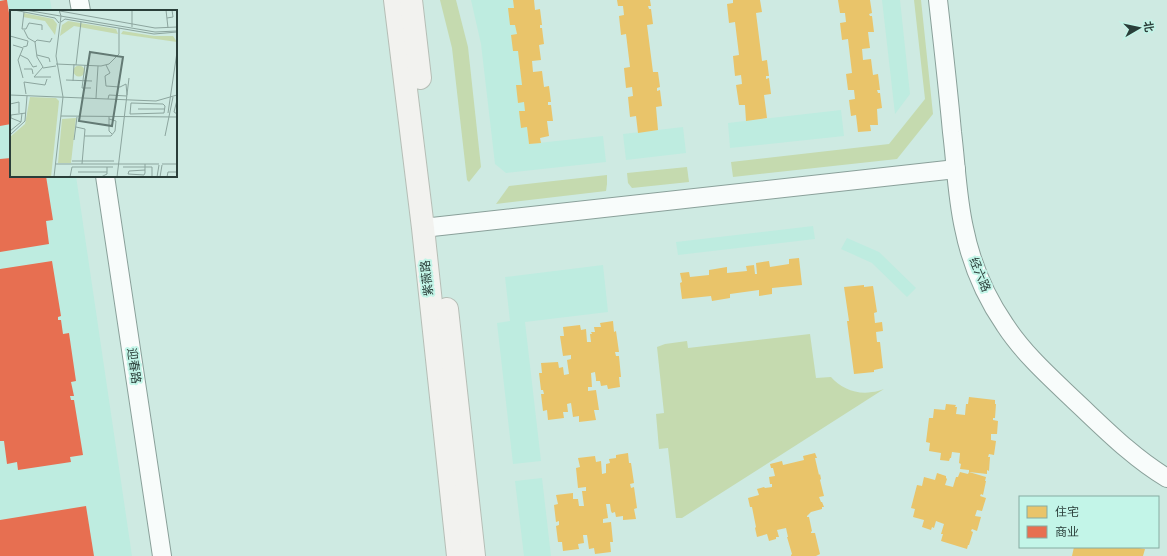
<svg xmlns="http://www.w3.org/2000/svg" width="1167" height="556" font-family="Overpass,'Noto Sans SC',sans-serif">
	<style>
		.built { fill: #beece0 }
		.green { fill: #c5daaf }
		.homes { fill: #e9c46a }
		.shops { fill: #e76f51 }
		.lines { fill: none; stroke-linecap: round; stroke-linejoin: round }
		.minor-casing { stroke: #8aa09a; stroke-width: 20 }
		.major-casing { stroke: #b6beb6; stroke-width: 24 }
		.minor { stroke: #f8fcfb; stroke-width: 18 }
		.major { stroke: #f2f2ef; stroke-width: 22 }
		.labels { text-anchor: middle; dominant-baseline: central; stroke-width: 4; stroke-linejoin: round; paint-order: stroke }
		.street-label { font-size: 12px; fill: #2a3e39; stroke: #c3f5e8 }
		.inset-road { fill: none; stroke: #8ca59e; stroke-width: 1 }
		.view { fill: #637a74; fill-opacity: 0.15; stroke: #637a74; stroke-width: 2 }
		.inset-edge { fill: none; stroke: #2a3e39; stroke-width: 2 }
	</style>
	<rect width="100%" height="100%" fill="#ceeae2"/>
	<g class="built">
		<path d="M 0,0 L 50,0 L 52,11 L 11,11 L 11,176 L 76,176 L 132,556 L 0,556 Z"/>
		<path d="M 471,0 L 513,0 L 529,144 L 603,136 L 606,162 L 506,173 L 495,164 L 481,44 Z"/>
		<path d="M 882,0 L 900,0 L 910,94 L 895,114 Z"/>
		<path d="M 841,110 L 844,136 L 730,148 L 728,123 Z"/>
		<path d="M 683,127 L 686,153 L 626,160 L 623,134 Z"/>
		<path d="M 813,226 L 815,239 L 678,255 L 676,242 Z"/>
		<path d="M 847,238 L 879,252 L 916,288 L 907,297 L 872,263 L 841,249 Z"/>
		<path d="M 603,265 L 608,312 L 525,322 L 541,461 L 513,464 L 497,323 L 510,321 L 505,277 Z"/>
		<path d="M 542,478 L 551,556 L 524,556 L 515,481 Z"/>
	</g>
	<g class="green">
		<path d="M 440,0 L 456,0 L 468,47 L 481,167 L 469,182 L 467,180 L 452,48 Z"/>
		<path d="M 914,0 L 921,0 L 933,114 L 897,159 L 733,177 L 731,162 L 889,144 L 925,99 Z"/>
		<path d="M 687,167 L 689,182 L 632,188 L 628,183 L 627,173 Z"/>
		<path d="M 607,175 L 607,184 L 606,191 L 496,204 L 509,186 Z"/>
		<path d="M 810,334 L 816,378 L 831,377 C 840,388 857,395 872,392 C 876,392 880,390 884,389 L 682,518 L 676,518 L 668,448 L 659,449 L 656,414 L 664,413 L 657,347 L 665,344 L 687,341 L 688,348 Z"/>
	</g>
	<g class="homes">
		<path d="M 513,0 L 534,0 L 535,10 L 540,9 L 542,25 L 540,25 L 540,28 L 542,28 L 544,44 L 539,45 L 541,60 L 532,61 L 533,72 L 542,71 L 544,87 L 549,86 L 551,102 L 548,102 L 548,105 L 551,105 L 553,121 L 547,121 L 549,136 L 540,138 L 541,143 L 529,144 L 527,127 L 521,128 L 519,111 L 525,111 L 524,102 L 518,103 L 516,85 L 522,85 L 518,51 L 513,51 L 511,35 L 517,34 L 515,25 L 510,25 L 508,8 L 514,8 Z"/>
		<path d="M 617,0 L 650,0 L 651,6 L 648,6 L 649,9 L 651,9 L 653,24 L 647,25 L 653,72 L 658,72 L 660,87 L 657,88 L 657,91 L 660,90 L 662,106 L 656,107 L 658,130 L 638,133 L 636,116 L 630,117 L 628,97 L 633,96 L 632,87 L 626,88 L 624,68 L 630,67 L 626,34 L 621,35 L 619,16 L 624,15 L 623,6 L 618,6 Z"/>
		<path d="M 733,0 L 760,0 L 762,12 L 756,13 L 762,61 L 767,60 L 769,76 L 766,76 L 766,79 L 769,78 L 771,94 L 764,95 L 767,118 L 746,121 L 745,105 L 739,105 L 736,85 L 742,84 L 741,75 L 735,76 L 733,56 L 739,55 L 735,22 L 729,23 L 727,4 L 733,3 Z"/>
		<path d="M 838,0 L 870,0 L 872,13 L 869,14 L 870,16 L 872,16 L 874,32 L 868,32 L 870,48 L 862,49 L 863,60 L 871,59 L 873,75 L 878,74 L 880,90 L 877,90 L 878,93 L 880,93 L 882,108 L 877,109 L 878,125 L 870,125 L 871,131 L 858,132 L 856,115 L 851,116 L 849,100 L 855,99 L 854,90 L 848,90 L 846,74 L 852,73 L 848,39 L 842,40 L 840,23 L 846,22 L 845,13 L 840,13 Z"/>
		<path d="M 0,13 L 1,13 L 3,26 L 6,25 L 8,36 L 6,36 L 8,44 L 9,44 L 11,54 L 11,118 L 0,120 Z"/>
		<path d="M 799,258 L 802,285 L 772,288 L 772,294 L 759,296 L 759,290 L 730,294 L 730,298 L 712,301 L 711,296 L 682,299 L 680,283 L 682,282 L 680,273 L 689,272 L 690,277 L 709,275 L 709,270 L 727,267 L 727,273 L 747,271 L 746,266 L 754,265 L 755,274 L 757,274 L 756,263 L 769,261 L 770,267 L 789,264 L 789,259 Z"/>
		<path d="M 864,285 L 864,287 L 873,286 L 877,312 L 874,313 L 875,323 L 882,322 L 883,331 L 876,332 L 877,342 L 880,342 L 883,368 L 874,370 L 874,372 L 854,374 L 847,321 L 849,321 L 844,287 Z"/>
		<path d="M 613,321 L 614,332 L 616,331 L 619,352 L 615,352 L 616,356 L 619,356 L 621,377 L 619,377 L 620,387 L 608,389 L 607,385 L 601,386 L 600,381 L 596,381 L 596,379 L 595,372 L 591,373 L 592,387 L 588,387 L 588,391 L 596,390 L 599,410 L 594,410 L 596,420 L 579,422 L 579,416 L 573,417 L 571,403 L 567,404 L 568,412 L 563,412 L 564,418 L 548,420 L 547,410 L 543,411 L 541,394 L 544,394 L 543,390 L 541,390 L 539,373 L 542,373 L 541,363 L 558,362 L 559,368 L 563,367 L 564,375 L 569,374 L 567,360 L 571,359 L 571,355 L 563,356 L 560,336 L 564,336 L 563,327 L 580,325 L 581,330 L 586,329 L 587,342 L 591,342 L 590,334 L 592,334 L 591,332 L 595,332 L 594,327 L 601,327 L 600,323 Z"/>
		<path d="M 969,397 L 995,400 L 995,404 L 996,404 L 995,418 L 993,418 L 993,420 L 998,421 L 997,434 L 991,434 L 991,440 L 996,441 L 994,455 L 989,454 L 988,457 L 990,457 L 989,471 L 987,470 L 987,474 L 969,472 L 969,470 L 960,469 L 961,464 L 959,463 L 960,453 L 952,452 L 951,458 L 950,458 L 949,461 L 940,460 L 941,453 L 929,451 L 930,443 L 926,442 L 929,418 L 933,418 L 934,409 L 945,410 L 946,404 L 956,405 L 955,407 L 957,407 L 956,414 L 965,415 L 966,404 L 968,404 Z"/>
		<path d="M 628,453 L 629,463 L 631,463 L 634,483 L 630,484 L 631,488 L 634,487 L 637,508 L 634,509 L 636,519 L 623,520 L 623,516 L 616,517 L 615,512 L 612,513 L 611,511 L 610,504 L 606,504 L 608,518 L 603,519 L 603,523 L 611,522 L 613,542 L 610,542 L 611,552 L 595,554 L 594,548 L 589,549 L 587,535 L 583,535 L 584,543 L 578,544 L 579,549 L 563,551 L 562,542 L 558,542 L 556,526 L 559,525 L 559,521 L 556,522 L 554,505 L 558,504 L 556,495 L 573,493 L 573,499 L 578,499 L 579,506 L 584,506 L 582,491 L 586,491 L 586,487 L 578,488 L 576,468 L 580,467 L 578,458 L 595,456 L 596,462 L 601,461 L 602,474 L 606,473 L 606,464 L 610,463 L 609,459 L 616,458 L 616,455 Z"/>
		<path d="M 815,453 L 817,458 L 815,458 L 819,475 L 820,474 L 821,479 L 820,480 L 824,496 L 819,497 L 821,502 L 822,502 L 824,507 L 822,507 L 822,509 L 811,512 L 807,516 L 807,517 L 809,517 L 812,531 L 811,532 L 811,533 L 815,533 L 820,554 L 816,556 L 791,556 L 791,555 L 792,554 L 787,537 L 788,537 L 786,528 L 777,530 L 779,537 L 776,537 L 776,539 L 769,541 L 767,534 L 757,537 L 755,528 L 756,527 L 752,507 L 750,507 L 748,498 L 759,495 L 757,489 L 764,487 L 765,488 L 772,487 L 772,484 L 770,484 L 769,477 L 775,476 L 773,468 L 771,468 L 770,464 L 782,461 L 783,465 L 804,460 L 803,456 Z"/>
		<path d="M 960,472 L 968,474 L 969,472 L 986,477 L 985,481 L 986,481 L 983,495 L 981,494 L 980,496 L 986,498 L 982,511 L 977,510 L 975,516 L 981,517 L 977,531 L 972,529 L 971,531 L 973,532 L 969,545 L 968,545 L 967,549 L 941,541 L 943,534 L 941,534 L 944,524 L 936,521 L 934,528 L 932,527 L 931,530 L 922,527 L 924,520 L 913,517 L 915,509 L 911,508 L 917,485 L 922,486 L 924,477 L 935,480 L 937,473 L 946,476 L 946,478 L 947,479 L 945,485 L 953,487 L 956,477 L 958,477 Z"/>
		<path d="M 1074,547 L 1140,547 L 1139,548 L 1145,549 L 1143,556 L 1072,556 Z"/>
	</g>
	<g class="shops">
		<path d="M 5,0 L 7,0 L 11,26 L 11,124 L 0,126 L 0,1 Z"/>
		<path d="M 11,158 L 11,176 L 46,176 L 53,220 L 46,221 L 49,244 L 0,252 L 0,159 Z"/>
		<path d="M 52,261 L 61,316 L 58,317 L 58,320 L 61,320 L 63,334 L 69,333 L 76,381 L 71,382 L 74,396 L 70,396 L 71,400 L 74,400 L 83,455 L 70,457 L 71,462 L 18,470 L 17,462 L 7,464 L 4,441 L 0,441 L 0,269 Z"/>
		<path d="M 86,506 L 94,556 L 0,556 L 0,520 Z"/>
	</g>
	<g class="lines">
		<defs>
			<g id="minor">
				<path d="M 79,0 L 81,11"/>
				<path d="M 938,0 C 943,44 948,88 952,132 C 956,164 957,197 964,228 C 971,263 985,296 1005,325 C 1024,354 1050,377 1074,400 C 1104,428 1132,457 1167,478"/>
				<path d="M 105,176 L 162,556"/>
				<path d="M 423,228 L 956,169"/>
			</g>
			<g id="major">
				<path d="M 395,0 L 423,228 L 458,556"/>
				<path d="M 411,0 L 420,78"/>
				<path d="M 447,309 L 474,556"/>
			</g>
		</defs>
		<use href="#minor" class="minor-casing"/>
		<use href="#major" class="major-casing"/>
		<use href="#minor" class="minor"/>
		<use href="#major" class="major"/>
	</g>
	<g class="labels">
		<g class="street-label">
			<text transform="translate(979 275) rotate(67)">经六路</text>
			<text transform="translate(428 278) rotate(-96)">紫薇路</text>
			<text transform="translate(133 366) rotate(82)">迎春路</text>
		</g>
	</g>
	<g transform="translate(10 10)">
		<rect width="167" height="167" fill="#ceeae2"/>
		<path d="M 14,3 L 43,9 L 47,14 L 45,25 L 35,11 L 13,7 ZM 58,11 L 106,19 L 108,24 L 64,16 L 50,26 L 52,15 ZM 113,21 L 144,26 L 163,26 L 167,32 L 111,24 ZM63.5 61a5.5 5.5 0 1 1 11 0a5.5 5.5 0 1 1-11 0ZM 20,87 L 46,88 L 49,91 L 41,167 L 0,167 L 0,127 L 15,114 ZM 66,108 L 61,153 L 48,153 L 52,109 Z" fill="#c5daaf"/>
		<path class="inset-road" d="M 4,0 L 45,8 L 49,13M 15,0 L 145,22 L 167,21M 156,0 L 158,18M 50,1 L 145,18 L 167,17M 14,2 L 12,19 L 16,19 L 19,13 L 32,15 L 32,20M 157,8 L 163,7 L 162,0M 51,12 L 55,9 L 144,24 L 167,22M 122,17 L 122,0M 14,20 L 18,28 L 25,32M 0,26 L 18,31 L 17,36 L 13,37M 3,35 L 13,38 L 8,50 L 13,68M 10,45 L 18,49 L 23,57 L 27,56M 27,45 L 39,48 L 40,52M 46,54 L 91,56 L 99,54 L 109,44 L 109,18M 66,55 L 71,12M 75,55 L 72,78 L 81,78M 96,55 L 100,63 L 95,66 L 96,76 L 110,77 L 116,74 L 117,85M 33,58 L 46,56M 14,59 L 22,59 L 23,64M 41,67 L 24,67 L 33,57 L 27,47 L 25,32 L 27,30 L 40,32 L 42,28M 56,70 L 82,71M 63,71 L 64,54M 16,84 L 14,72 L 35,75 L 37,69M 0,85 L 146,91 L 167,85M 86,88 L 88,56M 98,89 L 99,85 L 117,86M 167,90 L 164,102 L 167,104M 121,93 L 153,94 L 155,96 L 154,103 L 120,104 ZM 0,94 L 9,92 L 9,103M 128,99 L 155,99M 158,103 L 167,42M 51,106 L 167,107M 99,109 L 99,121 L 102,124M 11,112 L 1,108 L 1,105 L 16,103M 66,117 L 75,119 L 72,154M 0,121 L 11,112 L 12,103M 0,125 L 15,111 L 17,86M 75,126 L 101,126 L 105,121 L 106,111 L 99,109 L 99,107M 155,126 L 163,87M 64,130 L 67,107M 62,151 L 104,151M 46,154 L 149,154M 135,154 L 135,163 L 134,165 L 118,164 L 119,161 L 135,160M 152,154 L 167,154M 113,157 L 142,157 L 142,167M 68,162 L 97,162M 44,167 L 53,87 L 46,46 L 51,6 L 49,0M 60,167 L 62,157 L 103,157M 91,167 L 97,164 L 97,157M 107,167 L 119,68M 147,167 L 149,155M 150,167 L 152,155M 157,167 L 158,162 L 167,162"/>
		<path class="view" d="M 80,42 L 113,47 L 102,116 L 69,111 Z"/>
		<rect width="167" height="167" class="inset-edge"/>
	</g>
	<rect x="1019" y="496" width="140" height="52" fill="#c3f5e8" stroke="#86aca2"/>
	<rect x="1027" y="506" width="20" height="12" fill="#e9c46a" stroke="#86aca2"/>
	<text x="1055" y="516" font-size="12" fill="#2a3e39">住宅</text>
	<rect x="1027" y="526" width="20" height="12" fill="#e76f51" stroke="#86aca2"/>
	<text x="1055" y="536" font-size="12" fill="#2a3e39">商业</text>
	<g transform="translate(1139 28) rotate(81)" stroke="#c3f5e8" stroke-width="3" paint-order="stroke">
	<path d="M0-3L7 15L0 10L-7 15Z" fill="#2a3e39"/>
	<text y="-6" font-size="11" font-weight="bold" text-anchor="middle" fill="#2a3e39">北</text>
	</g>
</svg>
